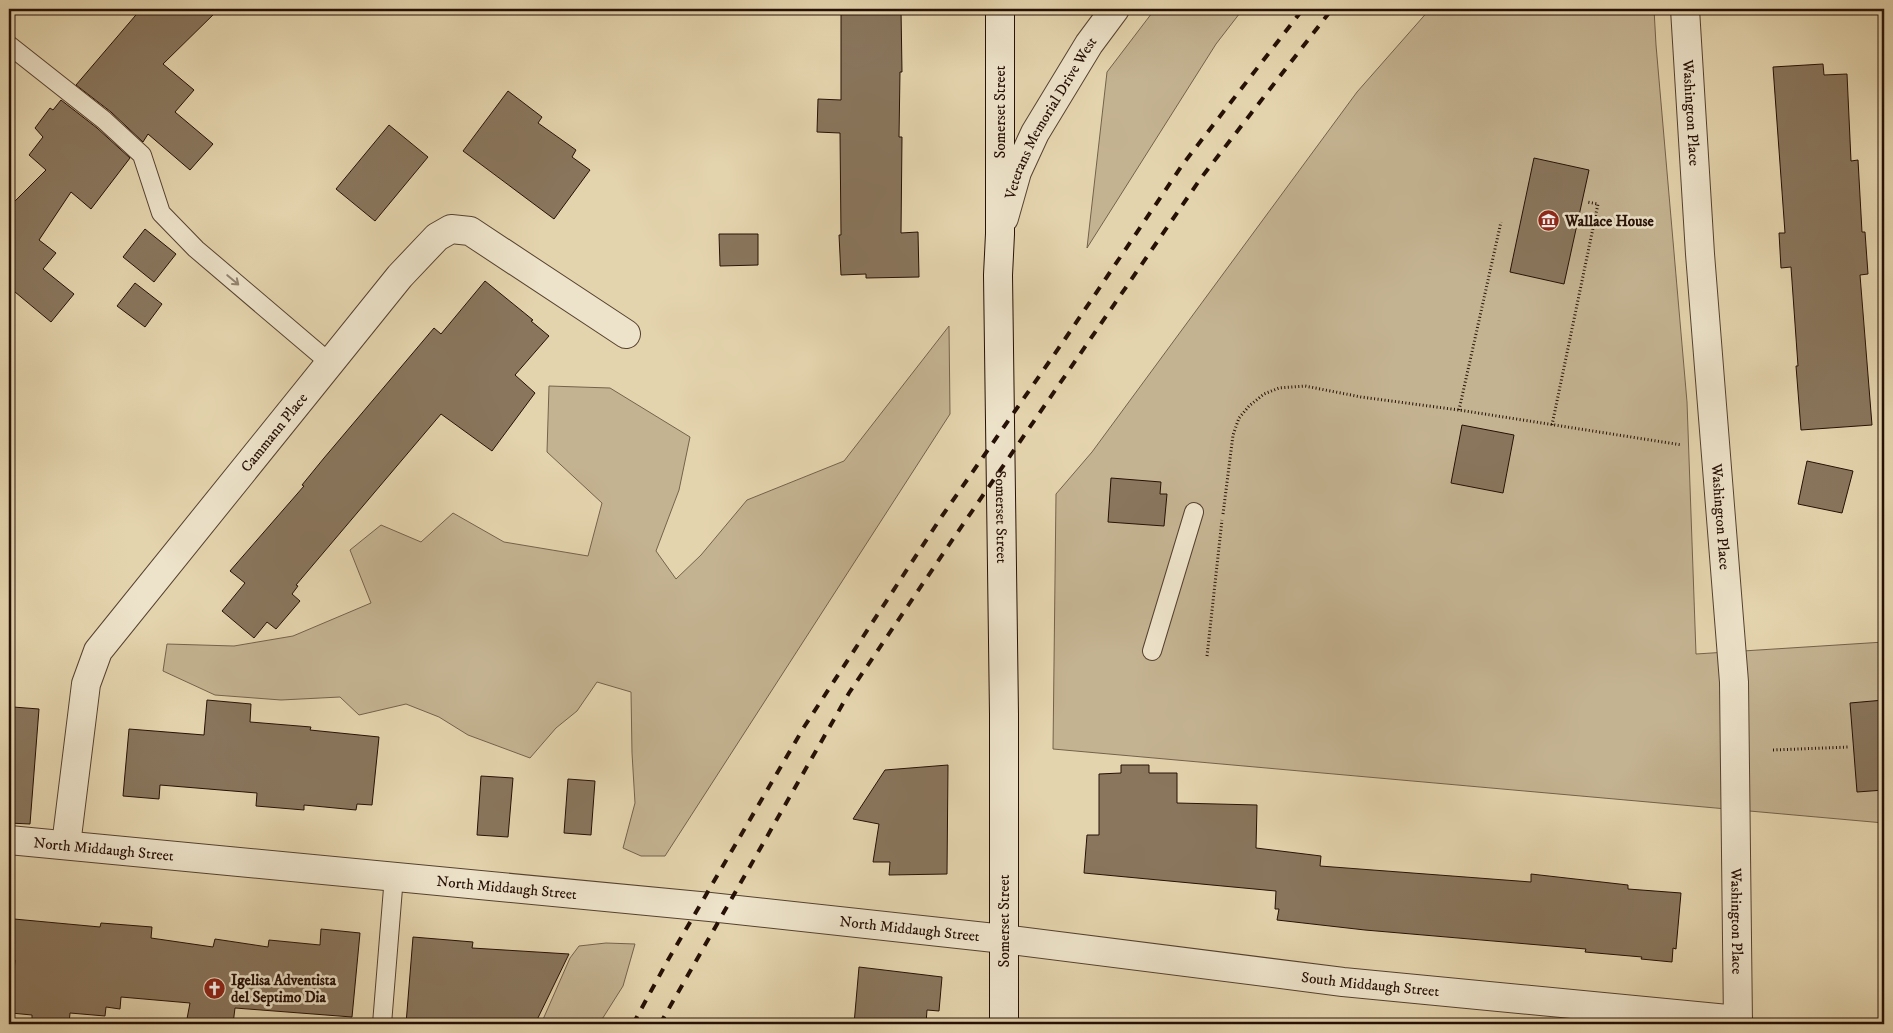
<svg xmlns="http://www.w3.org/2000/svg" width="1893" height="1033" font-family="'IM FELL DW Pica',serif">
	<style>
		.green { fill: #c4b391; stroke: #75624c }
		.building { fill: #89765d; stroke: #261006 }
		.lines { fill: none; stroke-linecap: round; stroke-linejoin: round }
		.lane-casing { stroke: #564130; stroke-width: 20 }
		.street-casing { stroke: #564130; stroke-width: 30 }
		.secondary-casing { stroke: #261006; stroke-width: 30 }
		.path { stroke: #261006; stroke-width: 3; stroke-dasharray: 1 2.5; stroke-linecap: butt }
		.lane { stroke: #ede3ca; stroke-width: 18 }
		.street { stroke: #ede3ca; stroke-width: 28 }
		.secondary { stroke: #ede3ca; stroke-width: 28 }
		.rail { stroke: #261006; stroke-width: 4; stroke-dasharray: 9 9; stroke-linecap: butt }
		.oneway { stroke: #938472 }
		.labels { text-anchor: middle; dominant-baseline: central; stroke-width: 5; stroke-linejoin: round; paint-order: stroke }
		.street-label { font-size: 15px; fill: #261006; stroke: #ede3ca }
		.poi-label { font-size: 15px; font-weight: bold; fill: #261006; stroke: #ede3ca; text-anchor: start }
	</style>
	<rect width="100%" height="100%" fill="#e4d4ad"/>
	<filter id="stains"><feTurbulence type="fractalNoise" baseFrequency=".004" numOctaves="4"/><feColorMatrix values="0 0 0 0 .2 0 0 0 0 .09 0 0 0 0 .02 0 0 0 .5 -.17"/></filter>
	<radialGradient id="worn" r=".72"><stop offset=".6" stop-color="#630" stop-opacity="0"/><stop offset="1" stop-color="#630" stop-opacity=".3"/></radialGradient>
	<g class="green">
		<path d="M 1155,9 L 1243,9 L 1216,44 L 1087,248 L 1107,72 Z"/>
		<path d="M 1430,9 L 1654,9 L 1656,45 L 1687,402 L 1696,654 L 1884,642 L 1884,823 L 1053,749 L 1056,494 L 1092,452 L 1357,92 Z"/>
		<path d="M 949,326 L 950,414 L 665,856 L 641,856 L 623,848 L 635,803 L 632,753 L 631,692 L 597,682 L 577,711 L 556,728 L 530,758 L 468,735 L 439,717 L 406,704 L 359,715 L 340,697 L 281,700 L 215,695 L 163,671 L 167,644 L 234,646 L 293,636 L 371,603 L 350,550 L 381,525 L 421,542 L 453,513 L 504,542 L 588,556 L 602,503 L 547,452 L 549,386 L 610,388 L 690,437 L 679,490 L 656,551 L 676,579 L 701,555 L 747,500 L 844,461 Z"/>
		<path d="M 606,943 L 635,944 L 623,986 L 599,1024 L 541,1024 L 570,958 L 579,946 Z"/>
	</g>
	<g class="building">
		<path d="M 141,9 L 219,9 L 163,64 L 194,90 L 175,112 L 213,144 L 190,170 L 148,134 L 143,142 L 111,112 L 76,85 Z"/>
		<path d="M 841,9 L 901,9 L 902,72 L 900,72 L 899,137 L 902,137 L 901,233 L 918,232 L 919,277 L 866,278 L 866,274 L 841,275 L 839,235 L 841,235 L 840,133 L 817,132 L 818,99 L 841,100 Z"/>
		<path d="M 1823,64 L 1824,75 L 1847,74 L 1851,161 L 1858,160 L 1862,232 L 1865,232 L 1868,274 L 1860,275 L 1872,425 L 1801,430 L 1796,366 L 1798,366 L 1791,267 L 1781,268 L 1779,233 L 1785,233 L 1773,67 Z"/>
		<path d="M 508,91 L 542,117 L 538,123 L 576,150 L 572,157 L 590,170 L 554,219 L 463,151 Z"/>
		<path d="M 61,100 L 97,128 L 130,158 L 91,209 L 71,192 L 39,240 L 56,253 L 43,269 L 74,294 L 51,322 L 9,287 L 9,207 L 46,170 L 29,155 L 43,137 L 35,128 L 50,108 L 53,110 Z"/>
		<path d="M 389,125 L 428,157 L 375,221 L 336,189 Z"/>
		<path d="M 1534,158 L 1589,170 L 1564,284 L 1510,272 Z"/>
		<path d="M 145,229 L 176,254 L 154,282 L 123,257 Z"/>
		<path d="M 719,234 L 758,234 L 758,265 L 720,266 Z"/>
		<path d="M 485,281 L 533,320 L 531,321 L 549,336 L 515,375 L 535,393 L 492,451 L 441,414 L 296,585 L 298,586 L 292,594 L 300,601 L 276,629 L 267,622 L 254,638 L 222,611 L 245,583 L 230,571 L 304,486 L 302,485 L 324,458 L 434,328 L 441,334 Z"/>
		<path d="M 135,283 L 162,304 L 145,327 L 117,306 Z"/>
		<path d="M 1462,425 L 1514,435 L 1503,493 L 1451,483 Z"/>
		<path d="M 1807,461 L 1853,471 L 1842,513 L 1798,504 Z"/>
		<path d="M 1111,478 L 1161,482 L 1160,494 L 1167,494 L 1164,526 L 1108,522 Z"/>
		<path d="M 207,700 L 251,704 L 250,722 L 311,727 L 310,730 L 379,737 L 372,805 L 357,804 L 356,810 L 304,805 L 304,810 L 256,806 L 257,793 L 160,785 L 159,799 L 123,796 L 129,729 L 204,735 Z"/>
		<path d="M 1884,700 L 1884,790 L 1857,792 L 1850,703 Z"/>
		<path d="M 13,707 L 39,709 L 30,824 L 9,823 L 9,712 L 12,713 Z"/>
		<path d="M 948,765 L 947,874 L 889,875 L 890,862 L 873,862 L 879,824 L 853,819 L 885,770 Z"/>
		<path d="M 1121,765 L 1149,765 L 1149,773 L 1177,773 L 1177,803 L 1257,805 L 1256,848 L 1321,856 L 1320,866 L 1531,882 L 1531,874 L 1628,885 L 1628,889 L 1681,893 L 1676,949 L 1673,948 L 1672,962 L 1641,959 L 1642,957 L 1585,952 L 1586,949 L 1365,930 L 1277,920 L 1279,909 L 1275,909 L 1276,891 L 1084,873 L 1087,835 L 1099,835 L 1099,774 L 1121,773 Z"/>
		<path d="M 481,776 L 513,778 L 508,837 L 477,835 Z"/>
		<path d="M 568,779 L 595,781 L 591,835 L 564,833 Z"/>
		<path d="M 14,919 L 100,927 L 101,923 L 152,927 L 151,938 L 213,947 L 215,939 L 268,947 L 269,940 L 320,945 L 321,929 L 360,933 L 352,1017 L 235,1008 L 233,1024 L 186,1024 L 190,1003 L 121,997 L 120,1009 L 106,1007 L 105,1016 L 70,1013 L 69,1024 L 32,1024 L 32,1015 L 11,1013 L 15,960 L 11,959 Z"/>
		<path d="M 413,937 L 473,942 L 472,948 L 569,954 L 535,1024 L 406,1024 Z"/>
		<path d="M 859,967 L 942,977 L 939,1011 L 927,1010 L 926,1024 L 854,1024 Z"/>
	</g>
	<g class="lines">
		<defs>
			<g id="lane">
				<path d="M 9,45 L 104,120 L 142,155 L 161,213 L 196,249 L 330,363"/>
				<path d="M 1152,651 L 1194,512"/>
				<path d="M 382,1024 L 394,876"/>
			</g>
			<g id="street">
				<path id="s1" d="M 1685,9 L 1700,254 L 1734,682 L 1738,1024"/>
				<path id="s2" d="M 1004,218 L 1017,172 L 1035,133 L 1089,44 L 1115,9"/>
				<path id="s3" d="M 9,840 L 710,907 L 1004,939 L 1343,982 L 1738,1020"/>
				<path id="s4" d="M 66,845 L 86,684 L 98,651 L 400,276 L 437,237 L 451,229 L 470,231 L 626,334"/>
			</g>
			<g id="secondary">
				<path id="s5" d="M 1000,9 L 1000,234 L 998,275 L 1004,714 L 1004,1024"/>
			</g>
		</defs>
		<use href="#lane" class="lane-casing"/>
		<use href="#street" class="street-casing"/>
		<use href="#secondary" class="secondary-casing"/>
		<g class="path">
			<path d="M 1459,410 L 1501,222"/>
			<path d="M 1552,425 L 1598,204 L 1587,202"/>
			<path d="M 1223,514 L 1233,435 L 1239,418 L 1249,406 L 1264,394 L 1279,388 L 1305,386 L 1361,397 L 1459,410 L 1682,445"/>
			<path d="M 1207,656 L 1222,520"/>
			<path d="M 1773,750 L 1849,747"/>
		</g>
		<use href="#lane" class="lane"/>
		<use href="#street" class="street"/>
		<use href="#secondary" class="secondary"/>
		<g class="rail">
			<path d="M 633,1024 L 668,960 L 804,727 L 942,516 L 1065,339 L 1183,164 L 1303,9"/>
			<path d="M 660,1024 L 849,693 L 955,536 L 1201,178 L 1332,9"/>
		</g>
	</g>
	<defs><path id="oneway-shaft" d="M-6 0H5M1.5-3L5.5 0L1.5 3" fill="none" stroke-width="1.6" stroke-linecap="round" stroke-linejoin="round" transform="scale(1.25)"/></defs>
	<use class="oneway" href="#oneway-shaft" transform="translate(233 280) rotate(40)"/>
	<defs>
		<symbol id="museum-disc" viewBox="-11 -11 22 22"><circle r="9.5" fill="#8f2418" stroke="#ede3ca"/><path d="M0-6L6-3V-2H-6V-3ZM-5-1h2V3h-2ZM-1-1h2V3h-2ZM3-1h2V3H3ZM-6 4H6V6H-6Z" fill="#fff"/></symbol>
		<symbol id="church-disc" viewBox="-11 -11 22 22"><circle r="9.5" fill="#8f2418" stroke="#ede3ca"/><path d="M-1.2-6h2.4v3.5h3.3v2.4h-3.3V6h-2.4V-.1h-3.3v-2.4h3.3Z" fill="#fff"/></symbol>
	</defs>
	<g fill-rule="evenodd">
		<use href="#museum-disc" x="1536" y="208" width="25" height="25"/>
		<use href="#church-disc" x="202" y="976" width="25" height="25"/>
	</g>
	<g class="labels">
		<g class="street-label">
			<text transform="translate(1000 112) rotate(-90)">Somerset Street</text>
			<text stroke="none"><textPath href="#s1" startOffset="104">Washington Place</textPath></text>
			<text stroke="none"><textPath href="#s2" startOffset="111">Veterans Memorial Drive West</textPath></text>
			<text stroke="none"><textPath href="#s4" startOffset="478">Cammann Place</textPath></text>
			<text stroke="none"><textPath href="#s5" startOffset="508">Somerset Street</textPath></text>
			<text stroke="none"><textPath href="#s1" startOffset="509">Washington Place</textPath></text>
			<text stroke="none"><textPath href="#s3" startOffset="95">North Middaugh Street</textPath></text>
			<text stroke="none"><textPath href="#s3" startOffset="500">North Middaugh Street</textPath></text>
			<text transform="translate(1004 921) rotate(-90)">Somerset Street</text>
			<text stroke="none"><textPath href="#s1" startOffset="914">Washington Place</textPath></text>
			<text stroke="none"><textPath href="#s3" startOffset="905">North Middaugh Street</textPath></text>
			<text stroke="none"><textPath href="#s3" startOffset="1369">South Middaugh Street</textPath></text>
		</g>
		<g class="poi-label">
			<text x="1565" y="221">Wallace House</text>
			<text x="231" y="980">Igelisa Adventista<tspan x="231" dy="17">del Septimo Dia</tspan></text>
		</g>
	</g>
	<rect width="1893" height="1033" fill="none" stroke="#e4d4ad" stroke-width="30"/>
	<rect x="10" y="10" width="1873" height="1013" fill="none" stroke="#261006" stroke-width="2.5"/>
	<rect x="15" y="15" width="1863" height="1003" fill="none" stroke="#261006"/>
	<rect width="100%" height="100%" filter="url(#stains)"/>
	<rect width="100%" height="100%" fill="url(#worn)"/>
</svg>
